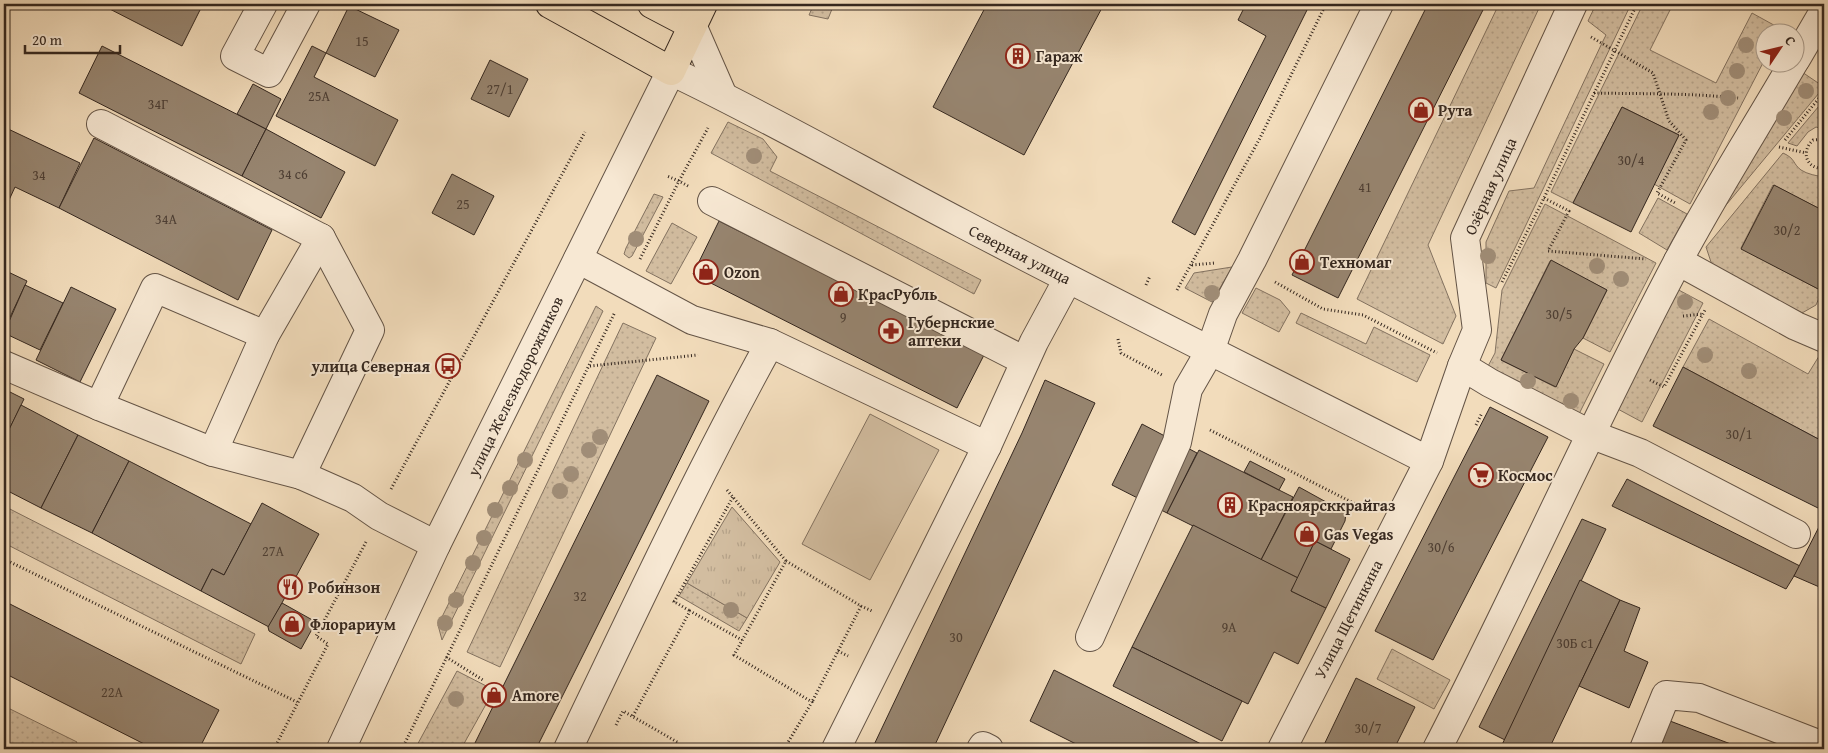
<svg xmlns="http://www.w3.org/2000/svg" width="1828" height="753" font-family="'Gentium Book Plus',serif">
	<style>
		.grass { fill: url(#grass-dots); stroke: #837260 }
		.park { fill: url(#park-tufts); stroke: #837260 }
		.garden { fill: #d2bda0; stroke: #837260 }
		.building { fill: #978570; stroke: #34271f }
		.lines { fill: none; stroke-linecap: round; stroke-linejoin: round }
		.minor-casing { stroke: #645446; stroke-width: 30 }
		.major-casing { stroke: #34271f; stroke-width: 30 }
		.path { stroke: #34271f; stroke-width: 3; stroke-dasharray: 1 2.5; stroke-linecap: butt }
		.minor { stroke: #f7e8d3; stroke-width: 28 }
		.major { stroke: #f2dcbb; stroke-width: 28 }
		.tree { fill: #a08d77 }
		.labels { text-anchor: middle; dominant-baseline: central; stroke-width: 4; stroke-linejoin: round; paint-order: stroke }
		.number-label { font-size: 14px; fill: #4d3e33 }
		.poi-label { font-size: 16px; font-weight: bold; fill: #34271f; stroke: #f7e8d3; text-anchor: start }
		.street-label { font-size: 16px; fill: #34271f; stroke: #f7e8d3 }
	</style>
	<defs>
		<pattern id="grass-dots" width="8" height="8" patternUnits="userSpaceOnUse" patternTransform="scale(1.25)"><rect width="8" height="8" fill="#d2bda0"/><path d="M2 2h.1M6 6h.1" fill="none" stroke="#b5a289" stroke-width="1.8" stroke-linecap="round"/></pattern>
		<pattern id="park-tufts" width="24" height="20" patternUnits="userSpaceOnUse" patternTransform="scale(1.25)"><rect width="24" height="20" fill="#d2bda0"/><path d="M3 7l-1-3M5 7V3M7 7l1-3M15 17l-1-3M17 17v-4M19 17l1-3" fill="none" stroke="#b5a289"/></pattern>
	</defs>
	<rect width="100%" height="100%" fill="#f2dcbb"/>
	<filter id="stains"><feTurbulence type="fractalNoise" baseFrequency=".004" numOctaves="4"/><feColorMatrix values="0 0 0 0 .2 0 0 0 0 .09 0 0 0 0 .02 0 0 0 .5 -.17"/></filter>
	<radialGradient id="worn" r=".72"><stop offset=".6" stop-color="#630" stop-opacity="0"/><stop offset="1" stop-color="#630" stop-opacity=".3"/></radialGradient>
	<g class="grass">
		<path d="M 814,4 L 834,4 L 828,19 L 809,15 Z"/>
		<path d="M 1499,4 L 1541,4 L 1428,245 L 1456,316 L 1443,344 L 1357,299 Z"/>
		<path d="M 1596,4 L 1631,4 L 1496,288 L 1486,283 L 1486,242 L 1509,191 L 1534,188 L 1602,43 L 1606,35 L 1588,21 Z"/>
		<path d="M 1643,4 L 1673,4 L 1650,50 L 1716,83 L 1752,13 L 1781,29 L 1779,32 L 1766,32 L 1765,59 L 1690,204 L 1654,184 L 1679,135 L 1622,107 L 1573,203 L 1551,192 Z"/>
		<path d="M 1802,72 L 1824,87 L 1707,228 Z"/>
		<path d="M 1824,100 L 1824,130 L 1816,127 L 1808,132 L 1797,146 L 1788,143 Z"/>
		<path d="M 728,122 L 763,139 L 777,157 L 770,171 L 981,280 L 974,294 L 711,153 Z"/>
		<path d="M 1783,153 C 1796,159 1792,163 1801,170 C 1807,174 1817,176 1824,177 L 1824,211 L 1773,185 L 1741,248 L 1822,291 L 1816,305 L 1802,313 L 1712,265 L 1706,247 Z"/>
		<path d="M 654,194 L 663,197 L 632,256 L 629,258 L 624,254 L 626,248 Z"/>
		<path d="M 1658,198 L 1687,214 L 1667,250 L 1639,233 Z"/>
		<path d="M 1545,204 L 1656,263 L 1610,352 L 1583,338 L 1607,290 L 1550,261 L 1501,360 L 1555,387 L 1574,349 L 1604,364 L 1579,414 L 1487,368 L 1495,353 L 1502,290 Z"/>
		<path d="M 672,223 L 697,237 L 671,284 L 646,271 Z"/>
		<path d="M 1232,267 L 1212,302 L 1185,288 L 1194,273 Z"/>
		<path d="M 1256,288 L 1280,300 L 1290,312 L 1279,332 L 1242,313 Z"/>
		<path d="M 1675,288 L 1703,303 L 1642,422 L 1614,407 Z"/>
		<path d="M 596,306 L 603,311 L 442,640 L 438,625 Z"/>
		<path d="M 1301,313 L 1366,344 L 1374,327 L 1430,355 L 1417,382 L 1296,323 Z"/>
		<path d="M 1709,319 L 1808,374 L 1824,348 L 1824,442 L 1683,367 Z"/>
		<path d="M 623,323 L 656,338 L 500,667 L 467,652 Z"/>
		<path d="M 4,506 L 255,634 L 241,664 L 4,543 Z"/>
		<path d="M 687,583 L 747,618 L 739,631 L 679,596 Z"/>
		<path d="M 1392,649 L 1450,680 L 1434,709 L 1377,679 Z"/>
		<path d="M 457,671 L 494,690 L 461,749 L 415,749 Z"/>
		<path d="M 4,706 L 77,742 L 74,749 L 10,749 L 4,746 Z"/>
	</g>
	<path class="park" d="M 732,507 L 780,562 L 747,618 L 687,583 Z"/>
	<path class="garden" d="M 870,414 L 939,450 L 870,580 L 802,544 Z"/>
	<g class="building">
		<path d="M 100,4 L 203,4 L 182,46 Z"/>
		<path d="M 987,4 L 1104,4 L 1024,155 L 933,107 Z"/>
		<path d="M 1246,4 L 1310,4 L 1195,235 L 1172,222 L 1266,36 L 1238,20 Z"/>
		<path d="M 1428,4 L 1486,4 L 1338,298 L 1292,275 Z"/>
		<path d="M 349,6 L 399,30 L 375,77 L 326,53 Z"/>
		<path d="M 102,46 L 266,129 L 242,176 L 79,93 Z"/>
		<path d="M 312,46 L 326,53 L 314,77 L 398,120 L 375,166 L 276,116 Z"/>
		<path d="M 490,60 L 528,79 L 509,117 L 471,99 Z"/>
		<path d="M 253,84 L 281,99 L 266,129 L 237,114 Z"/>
		<path d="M 1622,107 L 1679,135 L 1631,232 L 1573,203 Z"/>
		<path d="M 4,127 L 80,163 L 59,208 L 15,187 L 4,211 Z"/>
		<path d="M 266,129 L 345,172 L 321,218 L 242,176 Z"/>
		<path d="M 94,138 L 272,230 L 238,300 L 59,208 Z"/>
		<path d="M 452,174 L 494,196 L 474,235 L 432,213 Z"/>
		<path d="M 1774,185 L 1824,211 L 1824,292 L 1741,249 Z"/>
		<path d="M 719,221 L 984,355 L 957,408 L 693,274 Z"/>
		<path d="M 1551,260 L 1607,290 L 1583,338 L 1574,349 L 1556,387 L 1501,360 Z"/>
		<path d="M 4,270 L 27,281 L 4,330 Z"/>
		<path d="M 25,285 L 63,303 L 40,350 L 4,333 Z"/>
		<path d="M 71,287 L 116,309 L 80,382 L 36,360 Z"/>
		<path d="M 1683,367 L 1824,442 L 1824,511 L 1653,426 Z"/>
		<path d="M 657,375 L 709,401 L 585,651 L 536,749 L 472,749 Z"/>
		<path d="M 1045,380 L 1095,403 L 933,749 L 872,749 L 1022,433 Z"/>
		<path d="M 4,389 L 24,399 L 4,440 Z"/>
		<path d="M 21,405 L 78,435 L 41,508 L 4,489 L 4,440 Z"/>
		<path d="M 1490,407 L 1548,437 L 1433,660 L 1375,631 Z"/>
		<path d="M 1142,424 L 1197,453 L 1167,513 L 1112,485 Z"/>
		<path d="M 78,435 L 129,461 L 92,533 L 41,508 Z"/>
		<path d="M 1199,450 L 1293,497 L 1261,560 L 1167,513 Z"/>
		<path d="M 129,461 L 251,524 L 224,575 L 212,569 L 201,591 L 92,533 Z"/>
		<path d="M 1250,461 L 1285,479 L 1279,490 L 1244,472 Z"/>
		<path d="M 1627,479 L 1800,566 L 1794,576 L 1786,589 L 1612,506 Z"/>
		<path d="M 1299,487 L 1346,513 L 1345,521 L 1331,549 L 1315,541 L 1298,578 L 1261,560 Z"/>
		<path d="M 262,503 L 319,534 L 269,627 L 201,591 L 212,569 L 224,575 Z"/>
		<path d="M 1824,517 L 1824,589 L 1794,576 Z"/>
		<path d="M 1582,519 L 1606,529 L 1505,740 L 1479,727 Z"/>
		<path d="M 1193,525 L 1298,578 L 1291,591 L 1326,608 L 1298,664 L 1274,652 L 1248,704 L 1132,647 Z"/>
		<path d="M 1315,541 L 1350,559 L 1326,608 L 1291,591 Z"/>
		<path d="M 1580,580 L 1620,600 L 1579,686 L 1549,749 L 1500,749 Z"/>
		<path d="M 1620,600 L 1640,608 L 1624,651 L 1648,662 L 1629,708 L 1579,686 Z"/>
		<path d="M 4,601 L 219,710 L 199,749 L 154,749 L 4,673 Z"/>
		<path d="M 282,603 L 316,622 L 301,649 L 269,631 L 268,627 Z"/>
		<path d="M 1132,647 L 1242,701 L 1222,741 L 1113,686 Z"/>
		<path d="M 1054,670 L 1211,749 L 1086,749 L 1030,721 Z"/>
		<path d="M 1356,678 L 1415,707 L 1394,749 L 1322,749 Z"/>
		<path d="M 1670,721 L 1744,749 L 1660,749 Z"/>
	</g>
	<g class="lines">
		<defs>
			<g id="minor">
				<path d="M 263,4 L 235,56 L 269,73 L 306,4"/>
				<path d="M 692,25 L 723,96"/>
				<path d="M 1796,59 L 1824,11"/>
				<path d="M 101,124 L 321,238 L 265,335 L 213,452 L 301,475 L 353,498 L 379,516 L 436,545"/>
				<path d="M 712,201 L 1025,361"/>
				<path d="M 578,259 L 692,320 L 770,343 L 987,446"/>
				<path d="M 1678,261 L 1796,326 L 1824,338"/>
				<path d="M 4,365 L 99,406 L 213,452"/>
				<path d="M 1462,366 L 1490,383 L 1590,434 L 1640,453 L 1796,534"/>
				<path d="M 99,406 L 155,288 L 265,335"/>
				<path d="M 301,475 L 370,330 L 321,238"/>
				<path d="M 1090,637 L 1177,442 L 1188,389 L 1210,351 L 1223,314 L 1252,260 L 1379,4"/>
				<path d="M 341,749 L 436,545 L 671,71 C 770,118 865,173 963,224 C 1117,305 1273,382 1429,461"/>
				<path d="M 568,749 C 633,613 697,476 770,343"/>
				<path d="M 836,749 L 987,446 L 1034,342 L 1068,279"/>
				<path d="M 981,749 L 983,746 L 989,749"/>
				<path d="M 1282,749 L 1429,461 L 1462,366 L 1477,330 L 1465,238 L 1573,4"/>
				<path d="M 1437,749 C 1520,588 1593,421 1678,261 C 1714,193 1755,129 1794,62"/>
				<path d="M 1644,749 L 1666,695 L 1699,698 L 1823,746 L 1821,749"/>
			</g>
			<g id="major">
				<path d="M 550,4 L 671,71 L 703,4"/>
				<path d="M 652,4 L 692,25"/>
			</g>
		</defs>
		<use href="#minor" class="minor-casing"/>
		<use href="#major" class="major-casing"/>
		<g class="path">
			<path d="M 1591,37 L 1653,73 L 1669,121 L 1686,140 L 1657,193 L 1677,204"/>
			<path d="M 1594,93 C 1642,94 1690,93 1738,98"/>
			<path d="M 1824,139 L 1813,140 C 1800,152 1807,170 1824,168"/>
			<path d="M 1785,140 L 1824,92"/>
			<path d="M 1779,147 L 1806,153"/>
			<path d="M 688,186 L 679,181 L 708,128"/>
			<path d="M 1544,198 L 1569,211 L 1548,251 L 1646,259"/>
			<path d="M 640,259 L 679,181 L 667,176"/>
			<path d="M 1192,265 L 1215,263"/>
			<path d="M 1275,282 L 1323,309 L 1363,315 L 1437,353"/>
			<path d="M 1502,282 L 1544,198 L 1637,4"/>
			<path d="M 1146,285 L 1150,276"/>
			<path d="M 1177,290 L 1260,138 L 1326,4"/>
			<path d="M 1683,316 L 1703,314"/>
			<path d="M 1118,339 L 1121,353 L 1162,375"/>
			<path d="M 590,366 L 698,355"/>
			<path d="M 1650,380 L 1664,387 L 1705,310"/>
			<path d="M 1476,425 L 1482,413"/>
			<path d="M 1210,430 L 1369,511"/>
			<path d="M 391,489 L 585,132"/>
			<path d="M 727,490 L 786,561 L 734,655 L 812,702 L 784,749"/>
			<path d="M 4,559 L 297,702"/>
			<path d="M 786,561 L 861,606 L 812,702"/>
			<path d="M 673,601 L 690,611"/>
			<path d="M 674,602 L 733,497"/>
			<path d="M 861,606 L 872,611"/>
			<path d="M 838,651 L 848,656"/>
			<path d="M 446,657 L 483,680"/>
			<path d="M 633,716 L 690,611 L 742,640"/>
			<path d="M 616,725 L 623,711 L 679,743 L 675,749"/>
			<path d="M 274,749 L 328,644 L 316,636 L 366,542"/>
			<path d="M 402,749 L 615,312"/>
		</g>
		<use href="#minor" class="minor"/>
		<use href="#major" class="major"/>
	</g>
	<g class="tree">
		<circle cx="1746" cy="45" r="8"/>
		<circle cx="1737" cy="71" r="8"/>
		<circle cx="1806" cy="91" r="8"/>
		<circle cx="1728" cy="98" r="8"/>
		<circle cx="1711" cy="112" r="8"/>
		<circle cx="1784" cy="118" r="8"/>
		<circle cx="754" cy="156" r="8"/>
		<circle cx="636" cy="239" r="8"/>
		<circle cx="1488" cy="256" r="8"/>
		<circle cx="1597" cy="266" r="8"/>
		<circle cx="1621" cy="279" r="8"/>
		<circle cx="1212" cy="293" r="8"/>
		<circle cx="1685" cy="302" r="8"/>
		<circle cx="1705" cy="355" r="8"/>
		<circle cx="1749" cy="371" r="8"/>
		<circle cx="1528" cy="381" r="8"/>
		<circle cx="1571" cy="401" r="8"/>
		<circle cx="600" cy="437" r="8"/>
		<circle cx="589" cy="450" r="8"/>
		<circle cx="525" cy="460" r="8"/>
		<circle cx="571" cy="474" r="8"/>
		<circle cx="510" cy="488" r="8"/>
		<circle cx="560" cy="491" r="8"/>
		<circle cx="495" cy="510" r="8"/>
		<circle cx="484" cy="538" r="8"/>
		<circle cx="473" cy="563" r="8"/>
		<circle cx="456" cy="600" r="8"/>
		<circle cx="731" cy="610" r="8"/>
		<circle cx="445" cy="623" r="8"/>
		<circle cx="456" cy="699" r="8"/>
	</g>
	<defs>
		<symbol id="building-ring" viewBox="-11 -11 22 22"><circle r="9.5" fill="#f7e8d3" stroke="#8f2418" stroke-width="1.5"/><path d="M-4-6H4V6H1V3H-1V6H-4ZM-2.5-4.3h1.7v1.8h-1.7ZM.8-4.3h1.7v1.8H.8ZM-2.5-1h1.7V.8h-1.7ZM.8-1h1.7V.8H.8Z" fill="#8f2418"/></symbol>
		<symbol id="shop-ring" viewBox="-11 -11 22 22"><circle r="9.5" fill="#f7e8d3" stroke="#8f2418" stroke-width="1.5"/><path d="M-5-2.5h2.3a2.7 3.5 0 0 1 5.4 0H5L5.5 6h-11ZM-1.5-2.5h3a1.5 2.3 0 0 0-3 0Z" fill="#8f2418"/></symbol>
		<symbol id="pharmacy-ring" viewBox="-11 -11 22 22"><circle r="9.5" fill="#f7e8d3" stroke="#8f2418" stroke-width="1.5"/><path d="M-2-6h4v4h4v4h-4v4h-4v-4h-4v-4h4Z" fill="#8f2418"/></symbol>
		<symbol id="bus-ring" viewBox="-11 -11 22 22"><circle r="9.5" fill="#f7e8d3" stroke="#8f2418" stroke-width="1.5"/><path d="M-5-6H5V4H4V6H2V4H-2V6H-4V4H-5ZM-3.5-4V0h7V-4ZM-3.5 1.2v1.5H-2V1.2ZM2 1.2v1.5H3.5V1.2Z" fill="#8f2418"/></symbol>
		<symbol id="supermarket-ring" viewBox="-11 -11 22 22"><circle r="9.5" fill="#f7e8d3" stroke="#8f2418" stroke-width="1.5"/><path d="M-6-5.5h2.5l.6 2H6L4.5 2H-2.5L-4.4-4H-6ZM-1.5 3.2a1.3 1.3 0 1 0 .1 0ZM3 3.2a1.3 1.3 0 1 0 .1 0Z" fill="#8f2418"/></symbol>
		<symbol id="restaurant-ring" viewBox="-11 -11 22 22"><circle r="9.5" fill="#f7e8d3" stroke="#8f2418" stroke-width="1.5"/><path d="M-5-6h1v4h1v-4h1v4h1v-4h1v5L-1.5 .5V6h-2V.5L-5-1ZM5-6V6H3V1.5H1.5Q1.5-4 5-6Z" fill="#8f2418"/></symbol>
	</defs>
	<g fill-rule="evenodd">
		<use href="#building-ring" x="1004" y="42" width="28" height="28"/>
		<use href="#shop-ring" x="1407" y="96" width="28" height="28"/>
		<use href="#shop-ring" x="1288" y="248" width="28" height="28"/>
		<use href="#shop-ring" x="692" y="258" width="28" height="28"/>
		<use href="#shop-ring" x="827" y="280" width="28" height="28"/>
		<use href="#pharmacy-ring" x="877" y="317" width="28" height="28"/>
		<use href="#bus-ring" x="434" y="352" width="28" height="28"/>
		<use href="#supermarket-ring" x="1467" y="461" width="28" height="28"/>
		<use href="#building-ring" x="1216" y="491" width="28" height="28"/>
		<use href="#shop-ring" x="1293" y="520" width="28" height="28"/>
		<use href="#restaurant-ring" x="276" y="573" width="28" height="28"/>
		<use href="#shop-ring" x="278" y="610" width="28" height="28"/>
		<use href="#shop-ring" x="480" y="681" width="28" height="28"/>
	</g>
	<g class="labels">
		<g class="number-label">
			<text x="362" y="41">15</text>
			<text x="500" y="89">27/1</text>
			<text x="319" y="96">25А</text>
			<text x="158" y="104">34Г</text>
			<text x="1631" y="160">30/4</text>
			<text x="293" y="174">34 с6</text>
			<text x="39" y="175">34</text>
			<text x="1365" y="187">41</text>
			<text x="463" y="204">25</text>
			<text x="166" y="219">34А</text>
			<text x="1787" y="230">30/2</text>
			<text x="1559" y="314">30/5</text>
			<text x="843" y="317">9</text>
			<text x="1739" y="434">30/1</text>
			<text x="1441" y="547">30/6</text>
			<text x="273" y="551">27А</text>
			<text x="580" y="596">32</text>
			<text x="1229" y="627">9А</text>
			<text x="956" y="637">30</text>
			<text x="1575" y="643">30Б с1</text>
			<text x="112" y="692">22А</text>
			<text x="1368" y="728">30/7</text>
		</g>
		<g class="poi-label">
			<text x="1036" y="56">Гараж</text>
			<text x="1438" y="110">Рута</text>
			<text x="1320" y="262">Техномаг</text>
			<text x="724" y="272">Ozon</text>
			<text x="858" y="294">КрасРубль</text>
			<text x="908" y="322">Губернские<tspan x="908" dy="18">аптеки</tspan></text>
			<text x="430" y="366" text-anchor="end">улица Северная</text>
			<text x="1498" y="475">Космос</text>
			<text x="1248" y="505">Красноярсккрайгаз</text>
			<text x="1324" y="534">Gas Vegas</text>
			<text x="308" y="587">Робинзон</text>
			<text x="310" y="624">Флорариум</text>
			<text x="512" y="695">Amore</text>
		</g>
		<g class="street-label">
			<text transform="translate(1490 186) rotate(-66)">Озёрная улица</text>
			<text transform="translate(1020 254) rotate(27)">Северная улица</text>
			<text transform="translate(515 386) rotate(-64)">улица Железнодорожников</text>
			<text transform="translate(1348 619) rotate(-63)">Улица Щетинкина</text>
		</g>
	</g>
	<rect width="1828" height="753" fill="none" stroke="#f2dcbb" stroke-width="20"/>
	<rect x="5" y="5" width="1818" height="743" fill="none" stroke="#34271f" stroke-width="2.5"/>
	<rect x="10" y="10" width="1808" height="733" fill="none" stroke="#34271f"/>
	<g transform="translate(1780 48) rotate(55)"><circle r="24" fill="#f7e8d3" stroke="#a99b8b"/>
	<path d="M0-4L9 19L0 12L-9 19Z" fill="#8f2418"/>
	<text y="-8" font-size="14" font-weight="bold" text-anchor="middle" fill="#34271f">С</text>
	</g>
	<path d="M25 45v8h95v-8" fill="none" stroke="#34271f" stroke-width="2.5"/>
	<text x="32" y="45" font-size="15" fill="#34271f" stroke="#f7e8d3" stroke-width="4" paint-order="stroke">20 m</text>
	<rect width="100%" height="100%" filter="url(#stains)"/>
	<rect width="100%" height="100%" fill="url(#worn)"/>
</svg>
